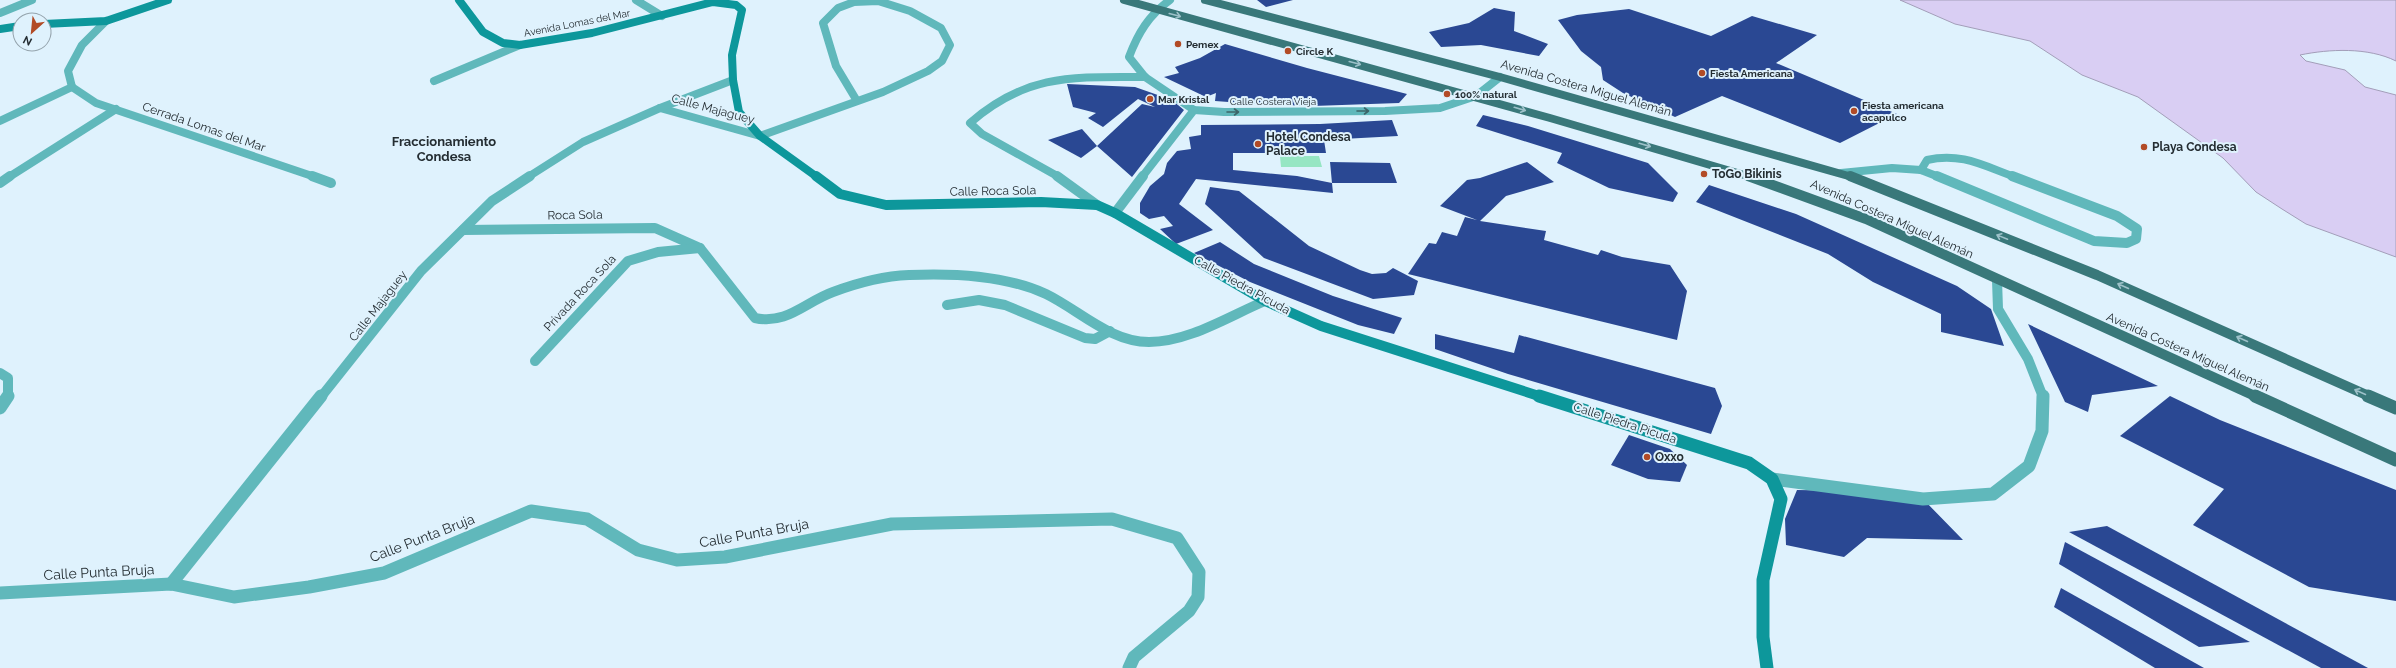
<svg xmlns="http://www.w3.org/2000/svg" width="2396" height="668" font-family="Raleway,sans-serif">
	<style>
		.green { fill: #96e6c3 }
		.water { fill: #d9cef3; stroke: #a39eb9 }
		.building { fill: #2a4893 }
		.lines { fill: none; stroke-linecap: round; stroke-linejoin: round }
		.service-far1 { stroke: #60b8bb; stroke-width: 8 }
		.service { stroke: #60b8bb; stroke-width: 10 }
		.minor-far2 { stroke: #60b8bb; stroke-width: 8 }
		.minor-far1 { stroke: #60b8bb; stroke-width: 10 }
		.minor { stroke: #60b8bb; stroke-width: 13 }
		.secondary-far2 { stroke: #0d979b; stroke-width: 8 }
		.secondary-far1 { stroke: #0d979b; stroke-width: 10 }
		.secondary { stroke: #0d979b; stroke-width: 13 }
		.primary-far2 { stroke: #39787a; stroke-width: 8 }
		.primary-far1 { stroke: #39787a; stroke-width: 10 }
		.primary { stroke: #39787a; stroke-width: 13 }
		.oneway { stroke: #9dc1c9 }
		.oneway2 { stroke: #3c6569 }
		.poi-dot { fill: #b24b26; stroke: #dff2fd; stroke-width: 1.5 }
		.labels { text-anchor: middle; dominant-baseline: central; stroke-width: 4; stroke-linejoin: round; paint-order: stroke }
		.far-street-label { font-size: 10px; fill: #242d32; stroke: #dff2fd }
		.far-poi-label { font-size: 10px; font-weight: bold; fill: #242d32; stroke: #dff2fd; text-anchor: start }
		.street-label { font-size: 12px; fill: #242d32; stroke: #dff2fd }
		.poi-label { font-size: 12px; font-weight: bold; fill: #242d32; stroke: #dff2fd; text-anchor: start }
		.neighbourhood-label { font-size: 13px; font-weight: bold; fill: #242d32; stroke: #dff2fd }
		.near-street-label { font-size: 14px; fill: #242d32; stroke: #dff2fd }
	</style>
	<rect width="100%" height="100%" fill="#dff2fd"/>
	<path class="green" d="M 1280,156 L 1319,156 L 1322,167 L 1281,167 Z"/>
	<path class="water" d="M 1900,0 L 2396,0 L 2396,61 C 2368,47 2329,49 2300,55 L 2306,61 L 2345,70 L 2365,87 L 2396,95 L 2396,257 L 2306,224 L 2282,209 L 2256,192 L 2223,158 L 2138,97 L 2082,75 L 2030,41 L 1955,24 Z"/>
	<g class="building">
		<path d="M 1257,0 L 1293,0 L 1266,7 Z"/>
		<path d="M 1494,8 L 1515,12 L 1514,31 L 1548,44 L 1539,56 L 1481,45 L 1441,47 L 1429,32 L 1469,23 Z"/>
		<path d="M 1629,9 L 1711,36 L 1752,16 L 1817,35 L 1776,63 L 1897,114 L 1840,143 L 1722,96 L 1675,117 L 1623,93 L 1603,80 L 1601,67 L 1581,51 L 1558,20 L 1577,15 Z"/>
		<path d="M 1225,44 L 1307,68 L 1407,94 L 1399,103 L 1313,106 L 1256,104 L 1215,101 L 1216,93 L 1206,97 L 1164,77 L 1179,73 L 1175,67 L 1200,58 Z"/>
		<path d="M 1067,84 L 1135,87 L 1172,100 L 1184,110 L 1132,177 L 1097,146 L 1142,104 L 1155,107 L 1138,99 L 1103,127 L 1088,118 L 1096,113 L 1073,107 Z"/>
		<path d="M 1483,115 L 1528,126 L 1648,163 L 1678,193 L 1673,202 L 1609,188 L 1557,163 L 1562,153 L 1476,126 Z"/>
		<path d="M 1392,120 L 1398,136 L 1324,140 L 1326,153 L 1233,153 L 1233,170 L 1297,176 L 1332,183 L 1333,193 L 1196,179 L 1179,204 L 1213,230 L 1176,244 L 1160,229 L 1173,226 L 1164,216 L 1149,219 L 1140,213 L 1140,203 L 1150,186 L 1164,174 L 1167,163 L 1177,151 L 1191,149 L 1189,137 L 1201,135 L 1201,125 L 1320,124 Z"/>
		<path d="M 1082,129 L 1097,146 L 1081,158 L 1048,140 Z"/>
		<path d="M 1330,162 L 1390,163 L 1397,183 L 1332,183 Z"/>
		<path d="M 1527,162 L 1554,182 L 1506,196 L 1480,221 L 1546,231 L 1544,240 L 1598,255 L 1601,250 L 1622,257 L 1670,265 L 1687,291 L 1677,340 L 1408,274 L 1429,243 L 1436,244 L 1442,232 L 1457,236 L 1465,217 L 1477,220 L 1440,206 L 1467,180 L 1480,178 Z"/>
		<path d="M 1709,185 L 1796,214 L 1957,286 L 1991,309 L 2004,346 L 1941,332 L 1941,314 L 1873,282 L 1828,254 L 1696,202 Z"/>
		<path d="M 1210,187 L 1239,191 L 1309,246 L 1360,270 L 1372,274 L 1386,273 L 1393,268 L 1418,281 L 1414,295 L 1373,299 L 1264,258 L 1205,204 Z"/>
		<path d="M 1220,242 L 1254,264 L 1333,296 L 1402,318 L 1394,334 L 1358,325 L 1250,282 L 1194,253 Z"/>
		<path d="M 2028,324 L 2158,386 L 2092,395 L 2088,412 L 2065,402 Z"/>
		<path d="M 1435,334 L 1514,353 L 1519,335 L 1715,388 L 1722,406 L 1711,434 L 1508,374 L 1435,349 Z"/>
		<path d="M 2170,396 L 2220,420 L 2396,490 L 2396,601 L 2309,587 L 2193,525 L 2224,489 L 2120,436 Z"/>
		<path d="M 1629,435 L 1670,449 L 1687,465 L 1680,482 L 1648,479 L 1611,465 Z"/>
		<path d="M 1797,490 L 1859,491 L 1923,499 L 1963,540 L 1867,538 L 1844,557 L 1786,545 L 1785,519 Z"/>
		<path d="M 2107,526 L 2368,668 L 2321,668 L 2069,532 Z"/>
		<path d="M 2065,542 L 2250,642 L 2199,647 L 2059,564 Z"/>
		<path d="M 2061,588 L 2204,668 L 2155,668 L 2054,607 Z"/>
	</g>
	<g class="lines">
		<g class="service-far1">
			<path d="M 1921,170 L 1939,177"/>
			<path d="M 1921,170 L 1927,160 C 1961,152 1984,166 2015,177"/>
			<path d="M 1841,173 L 1892,168 L 1921,170"/>
			<path d="M 9,177 L 116,109"/>
		</g>
		<g class="service">
			<path d="M 1937,176 L 2094,241 L 2127,243 L 2136,239 L 2137,229 L 2117,216 L 2012,176"/>
			<path d="M 0,183 L 10,176"/>
			<path d="M 947,305 L 979,300 L 1005,305 L 1085,338 L 1095,339 L 1110,331"/>
		</g>
		<g class="minor-far2">
			<path d="M 636,0 L 662,16"/>
			<path d="M 1170,0 C 1149,15 1138,33 1129,57 L 1145,77 L 1194,110 L 1224,112 L 1385,111 L 1440,108 L 1476,96 L 1500,77"/>
			<path d="M 0,13 L 32,0"/>
			<path d="M 434,81 L 520,45"/>
			<path d="M 72,87 L 96,103 L 315,177"/>
			<path d="M 72,87 L 68,71 L 82,45 L 106,21"/>
			<path d="M 660,108 L 760,136 L 883,92 L 928,71 L 942,61 L 950,45 L 941,28 L 910,11 L 878,1 L 854,2 L 838,8 L 823,23 L 836,66 L 857,101"/>
			<path d="M 0,121 L 72,87"/>
			<path d="M 528,177 L 583,142 L 660,108 L 733,80"/>
			<path d="M 1059,177 L 982,134 L 970,123 C 1027,73 1075,77 1145,77"/>
			<path d="M 1142,177 L 1194,110"/>
		</g>
		<g class="minor-far1">
			<path d="M 312,176 L 331,183"/>
			<path d="M 1057,176 L 1097,205"/>
			<path d="M 1115,213 L 1143,176"/>
			<path d="M 463,230 L 655,228 L 700,248 L 755,318 C 787,325 805,302 833,292 C 857,283 883,276 909,275 C 954,273 1005,275 1046,294 C 1079,310 1110,342 1149,342 C 1189,342 1229,316 1265,301"/>
			<path d="M 1997,280 L 1998,309 L 2028,359 L 2043,397"/>
			<path d="M 535,361 L 628,261 L 658,252 L 700,248"/>
			<path d="M 0,373 L 8,378 L 8,397"/>
			<path d="M 321,397 L 421,271 L 492,201 L 530,176"/>
		</g>
		<g class="minor">
			<path d="M 0,408 L 8,396"/>
			<path d="M 1772,479 L 1923,499 L 1993,494 L 2029,466 L 2042,431 L 2043,396"/>
			<path d="M 171,584 L 321,396"/>
			<path d="M 0,593 L 171,584 L 234,597 L 309,587 L 384,573 L 531,511 L 587,519 L 638,550 L 677,560 L 725,557 L 892,524 L 1112,519 L 1177,538 L 1199,572 L 1198,597 L 1189,611 L 1134,657 L 1129,668"/>
		</g>
		<g class="secondary-far2">
			<path d="M 459,0 L 483,32 L 503,43 L 520,45 L 592,33 L 713,2 L 736,5 L 742,10 L 732,55 L 733,80 L 739,112 L 760,136 L 817,177"/>
			<path d="M 44,24 L 106,21 L 168,0"/>
			<path d="M 0,29 L 20,26"/>
		</g>
		<path class="secondary-far1" d="M 816,176 L 840,194 L 886,205 L 1041,202 L 1097,205 L 1115,213 L 1265,301 L 1321,326 L 1542,397"/>
		<path class="secondary" d="M 1539,396 L 1749,463 L 1772,479 L 1781,499 L 1763,580 L 1763,637 L 1767,668"/>
		<g class="primary-far2">
			<path d="M 1124,0 L 1550,118 L 1751,177"/>
			<path d="M 1205,0 L 1500,77 L 1852,177"/>
		</g>
		<g class="primary-far1">
			<path d="M 1748,176 L 1866,219 L 2257,397"/>
			<path d="M 1850,176 L 2097,275 L 2371,397"/>
		</g>
		<g class="primary">
			<path d="M 2255,396 L 2396,460"/>
			<path d="M 2368,396 L 2396,408"/>
		</g>
	</g>
	<defs><path id="oneway-shaft" d="M-6 0H5M1.5-3L5.5 0L1.5 3" fill="none" stroke-width="1.6" stroke-linecap="round" stroke-linejoin="round"/></defs>
	<g class="oneway">
		<use href="#oneway-shaft" transform="translate(1175 15) rotate(15)"/>
		<use href="#oneway-shaft" transform="translate(1355 63) rotate(15)"/>
		<use href="#oneway-shaft" transform="translate(1520 109) rotate(16)"/>
		<use href="#oneway-shaft" transform="translate(1645 145) rotate(16)"/>
		<use href="#oneway-shaft" transform="translate(2002 237) rotate(-158)"/>
		<use href="#oneway-shaft" transform="translate(2123 286) rotate(-156)"/>
		<use href="#oneway-shaft" transform="translate(2242 339) rotate(-156)"/>
		<use href="#oneway-shaft" transform="translate(2360 392) rotate(-156)"/>
	</g>
	<g class="oneway2">
		<use href="#oneway-shaft" transform="translate(1363 111)"/>
		<use href="#oneway-shaft" transform="translate(1233 112)"/>
	</g>
	<g class="poi-dot">
		<circle cx="1178" cy="44" r="4"/>
		<circle cx="1288" cy="51" r="4"/>
		<circle cx="1702" cy="73" r="4"/>
		<circle cx="1447" cy="94" r="4"/>
		<circle cx="1150" cy="99" r="4"/>
		<circle cx="1854" cy="111" r="4"/>
		<circle cx="1258" cy="144" r="4"/>
		<circle cx="2144" cy="147" r="4"/>
		<circle cx="1704" cy="174" r="4"/>
		<circle cx="1647" cy="457" r="4"/>
	</g>
	<g class="labels">
		<g class="far-street-label">
			<text transform="translate(577 23) rotate(-11)">Avenida Lomas del Mar</text>
			<text x="1273" y="101">Calle Costera Vieja</text>
		</g>
		<g class="far-poi-label">
			<text x="1186" y="44">Pemex</text>
			<text x="1296" y="51">Circle K</text>
			<text x="1710" y="73">Fiesta Americana</text>
			<text x="1455" y="94">100% natural</text>
			<text x="1158" y="99">Mar Kristal</text>
			<text x="1862" y="105">Fiesta americana<tspan x="1862" dy="12">acapulco</tspan></text>
		</g>
		<g class="street-label">
			<text transform="translate(1586 88) rotate(16)">Avenida Costera Miguel Alemán</text>
			<text transform="translate(713 109) rotate(15)">Calle Majaguey</text>
			<text transform="translate(204 127) rotate(19)">Cerrada Lomas del Mar</text>
			<text transform="translate(993 191) rotate(-1)">Calle Roca Sola</text>
			<text transform="translate(575 215) rotate(-1)">Roca Sola</text>
			<text transform="translate(1892 219) rotate(24)">Avenida Costera Miguel Alemán</text>
			<text transform="translate(1242 285) rotate(29)">Calle Piedra Picuda</text>
			<text transform="translate(580 293) rotate(-47)">Privada Roca Sola</text>
			<text transform="translate(378 306) rotate(-52)">Calle Majaguey</text>
			<text transform="translate(2188 352) rotate(24)">Avenida Costera Miguel Alemán</text>
			<text transform="translate(1625 423) rotate(18)">Calle Piedra Picuda</text>
		</g>
		<g class="poi-label">
			<text x="1266" y="137">Hotel Condesa<tspan x="1266" dy="14">Palace</tspan></text>
			<text x="2152" y="147">Playa Condesa</text>
			<text x="1712" y="174">ToGo Bikinis</text>
			<text x="1655" y="457">Oxxo</text>
		</g>
		<g class="neighbourhood-label">
			<text x="444" y="141">Fraccionamiento<tspan x="444" dy="15">Condesa</tspan></text>
		</g>
		<g class="near-street-label">
			<text transform="translate(754 533) rotate(-10)">Calle Punta Bruja</text>
			<text transform="translate(422 538) rotate(-21)">Calle Punta Bruja</text>
			<text transform="translate(99 572) rotate(-3)">Calle Punta Bruja</text>
		</g>
	</g>
	<g transform="translate(32 32) rotate(207)"><circle r="19" fill="#dff2fd" stroke="#94a3ac"/>
	<path d="M0-3L7 15L0 10L-7 15Z" fill="#b24b26"/>
	<text y="-6" font-size="11" font-weight="bold" text-anchor="middle" fill="#242d32">N</text>
	</g>
</svg>
